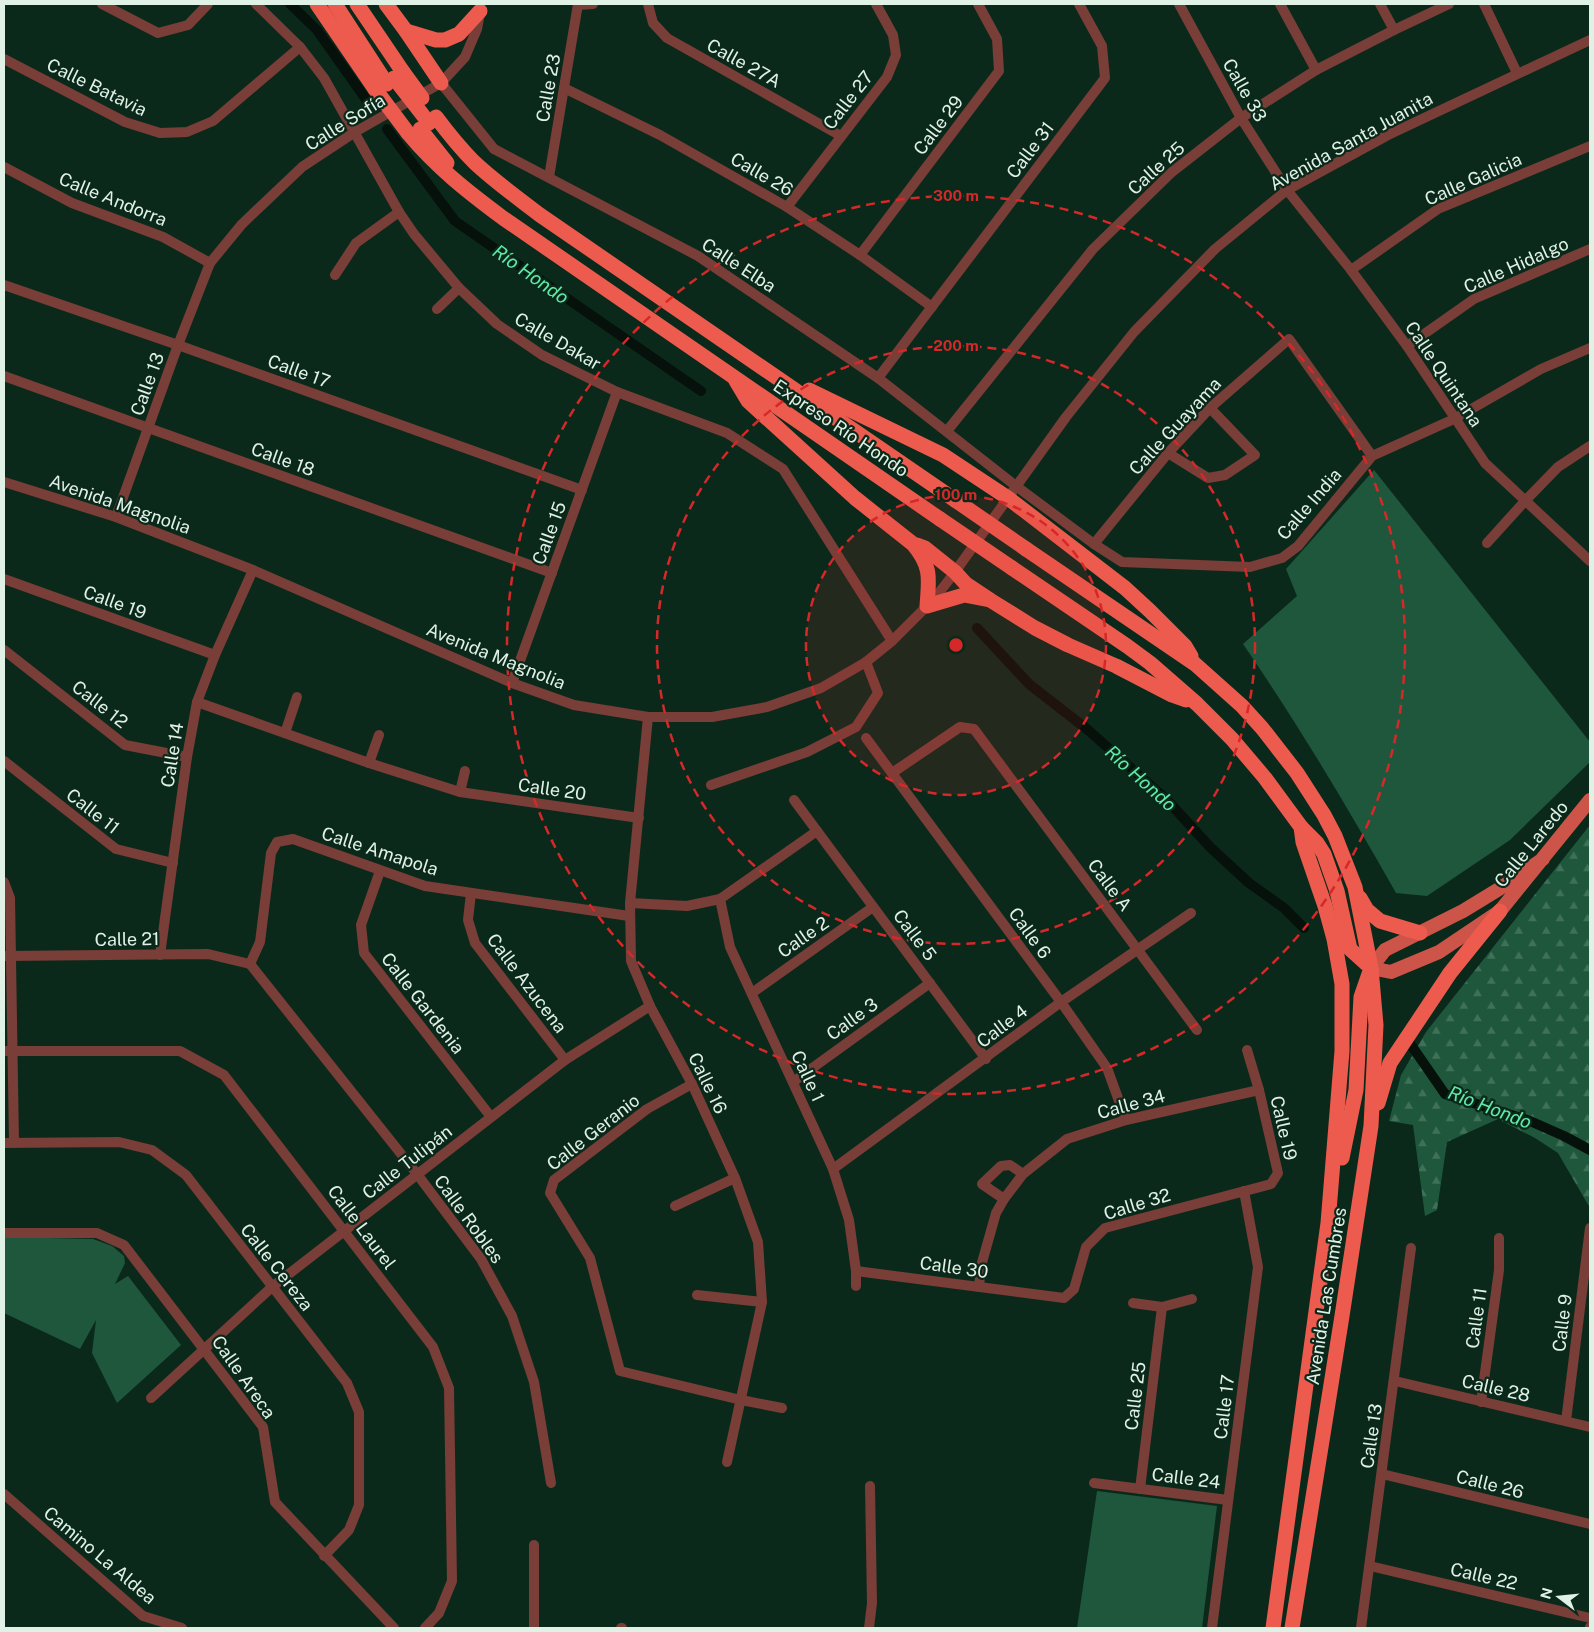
<svg xmlns="http://www.w3.org/2000/svg" width="1594" height="1632" font-family="'Public Sans',sans-serif">
	<style>
		.forest { fill: url(#forest-firs) }
		.park { fill: #1f573c }
		.lines { fill: none; stroke-linecap: round; stroke-linejoin: round }
		.canal { stroke: #05110a; stroke-width: 10 }
		.minor { stroke: #783e37; stroke-width: 10 }
		.major { stroke: #cc5448; stroke-width: 14 }
		.highway { stroke: #ed5b4e; stroke-width: 15 }
		.highway-bridge { stroke: #ed5b4e; stroke-width: 15 }
		.ring { fill: none; stroke: #d62828; stroke-width: 2.5; stroke-dasharray: 9 6 }
		.labels { text-anchor: middle; dominant-baseline: central; stroke-width: 4.5; stroke-linejoin: round; paint-order: stroke }
		.street-label { font-size: 18px; fill: #e0f1e6; stroke: #0b291b }
		.water-label { font-size: 19px; font-style: italic; fill: #60e9a7; stroke: #0b291b }
		.centre { fill: #d62828; stroke: #0b291b; stroke-width: 2.5 }
		.ring-label { font-size: 15px; text-anchor: middle; font-weight: bold; fill: #d62828; stroke: #0b291b; stroke-width: 4.5; stroke-linejoin: round; paint-order: stroke }
	</style>
	<defs>
		<pattern id="forest-firs" width="22" height="20" patternUnits="userSpaceOnUse" patternTransform="scale(1.25)"><rect width="22" height="20" fill="#1f573c"/><path d="M5 1l3.5 6h-7zM16 11l3.5 6h-7z" fill="#3f7058"/></pattern>
	</defs>
	<rect width="100%" height="100%" fill="#0b291b"/>
	<path class="forest" d="M 1590,825 L 1590,1208 L 1558,1153 L 1535,1138 L 1498,1119 L 1447,1142 L 1437,1210 L 1425,1216 L 1413,1125 L 1389,1121 L 1401,1075 L 1426,1032 Z"/>
	<g class="park">
		<path d="M 1374,470 L 1590,742 L 1590,762 L 1510,840 L 1427,896 L 1396,893 C 1348,808 1298,724 1243,644 L 1297,596 L 1286,569 Z"/>
		<path d="M 4,1237 L 93,1239 L 112,1246 L 124,1256 L 125,1263 L 115,1284 L 128,1276 L 181,1345 L 117,1403 L 92,1353 L 96,1320 L 80,1349 L 4,1313 Z"/>
		<path d="M 1097,1491 L 1217,1506 L 1202,1628 L 1077,1628 Z"/>
	</g>
	<g class="lines">
		<g class="canal">
			<path d="M 290,4 L 317,30 L 370,105"/>
			<path d="M 387,129 L 455,221 L 701,391"/>
			<path d="M 977,628 L 1029,684 L 1088,730 L 1167,800 L 1210,847 L 1249,883 L 1284,908 L 1304,928"/>
			<path d="M 1409,1042 L 1445,1094 L 1530,1121 L 1564,1136 L 1590,1150"/>
		</g>
		<g class="minor">
			<path d="M 102,4 L 158,33 L 188,25 L 208,4"/>
			<path d="M 256,4 L 300,47 L 324,78 L 399,212 L 414,234 L 459,288 L 497,324 L 542,355 L 617,392 L 727,433 L 783,469 L 892,641"/>
			<path d="M 648,4 L 653,23 L 667,38 L 841,136"/>
			<path d="M 1179,4 L 1241,118 L 1287,190 L 1351,270 L 1407,346 L 1485,463 L 1590,561"/>
			<path d="M 1280,4 L 1316,70"/>
			<path d="M 1380,4 L 1394,30"/>
			<path d="M 1484,4 L 1517,73"/>
			<path d="M 578,5 L 593,4"/>
			<path d="M 4,59 L 125,122 L 160,133 L 187,132 L 213,121 L 300,47"/>
			<path d="M 441,83 L 494,149 L 698,256 L 878,378 L 1016,486 L 1094,544 L 1122,562 L 1250,567 L 1282,558 L 1298,546 L 1372,456 L 1454,419 L 1541,369 L 1590,348"/>
			<path d="M 564,88 L 660,135 L 787,207 L 860,255 L 932,307"/>
			<path d="M 4,167 L 72,203 L 163,237 L 210,263"/>
			<path d="M 549,177 L 578,4"/>
			<path d="M 787,207 L 887,77 L 896,55 L 893,35 L 876,4"/>
			<path d="M 860,255 L 999,71 L 997,39 L 978,4"/>
			<path d="M 1351,270 L 1438,209 L 1590,146"/>
			<path d="M 335,275 L 356,243 L 399,212"/>
			<path d="M 4,285 L 178,345 L 582,490"/>
			<path d="M 437,309 L 459,288"/>
			<path d="M 1407,346 L 1474,299 L 1590,249"/>
			<path d="M 4,376 L 552,573"/>
			<path d="M 878,378 L 1105,78 L 1102,46 L 1079,4"/>
			<path d="M 947,431 L 1093,249 L 1172,172 L 1241,118 L 1316,70 L 1394,30 L 1449,4"/>
			<path d="M 1168,453 L 1208,478 L 1225,475 L 1255,455 L 1210,408"/>
			<path d="M 4,482 L 116,517 L 253,570 L 512,683 L 574,705 L 648,717 L 712,717 L 767,707 L 821,688 L 866,662 L 892,641 L 934,599 L 952,576 L 1066,417 L 1134,332 L 1215,249 L 1287,190 L 1388,135 L 1590,40"/>
			<path d="M 116,517 L 178,345 L 210,263 L 242,224 L 302,167 L 355,132 L 441,83 L 465,57 L 477,29 L 480,13"/>
			<path d="M 1487,543 L 1525,501 L 1558,467 L 1590,446"/>
			<path d="M 1094,544 L 1168,453 L 1210,408 L 1289,339 L 1372,456"/>
			<path d="M 4,579 L 215,655"/>
			<path d="M 4,650 L 125,745 L 187,757"/>
			<path d="M 512,683 L 617,392"/>
			<path d="M 197,702 L 369,763 L 460,792 L 639,818"/>
			<path d="M 648,717 L 630,903 L 631,961 L 650,1006 L 692,1084 L 735,1178 L 758,1242 L 762,1302 L 727,1462"/>
			<path d="M 285,733 L 297,697"/>
			<path d="M 866,738 L 1061,1002 L 1107,1068 L 1126,1120"/>
			<path d="M 4,761 L 116,849 L 173,863"/>
			<path d="M 369,763 L 379,735"/>
			<path d="M 892,773 L 960,727 L 974,729 L 1197,1030"/>
			<path d="M 711,785 L 807,752 L 856,727 L 878,693 L 866,662"/>
			<path d="M 460,792 L 465,771"/>
			<path d="M 794,800 L 986,1059"/>
			<path d="M 380,871 L 361,925 L 364,953 L 491,1117"/>
			<path d="M 4,882 L 10,898 L 14,1142"/>
			<path d="M 471,893 L 468,920 L 475,943 L 565,1060"/>
			<path d="M 720,899 L 730,947 L 833,1169 L 849,1220 L 856,1271 L 856,1286"/>
			<path d="M 630,903 L 687,906 L 720,899 L 817,831"/>
			<path d="M 160,955 L 187,757 L 197,702 L 215,655 L 253,570"/>
			<path d="M 4,956 L 208,954 L 250,964"/>
			<path d="M 250,964 L 417,1174 L 481,1259 L 512,1316 L 534,1382 L 551,1483"/>
			<path d="M 250,964 L 260,942 L 271,853 L 277,842 L 293,839 L 425,886 L 629,916"/>
			<path d="M 752,993 L 873,907"/>
			<path d="M 4,1051 L 180,1051 L 224,1075 L 433,1347 L 449,1388 L 452,1581 L 439,1613 L 425,1628"/>
			<path d="M 793,1082 L 930,983"/>
			<path d="M 692,1084 L 647,1109 L 554,1180 L 550,1193 L 590,1258 L 620,1371 L 741,1400 L 782,1408"/>
			<path d="M 4,1143 L 119,1142 L 152,1150 L 186,1175 L 347,1383 L 359,1412 L 359,1505 L 349,1530 L 324,1556"/>
			<path d="M 833,1169 L 1061,1002 L 1191,913"/>
			<path d="M 1004,1199 L 982,1184 L 1001,1166 L 1010,1165 L 1023,1174"/>
			<path d="M 675,1206 L 735,1178"/>
			<path d="M 4,1233 L 97,1233 L 124,1245 L 263,1427 L 275,1502 L 394,1628"/>
			<path d="M 856,1271 L 1064,1298 L 1074,1289 L 1086,1247 L 1105,1228 L 1271,1184 L 1278,1173 L 1259,1090 L 1247,1050"/>
			<path d="M 979,1287 L 981,1266 L 996,1213 L 1004,1199 L 1023,1174 L 1067,1139 L 1126,1120 L 1259,1090"/>
			<path d="M 697,1295 L 762,1302"/>
			<path d="M 1133,1303 L 1162,1307 L 1192,1299"/>
			<path d="M 1395,1381 L 1590,1427"/>
			<path d="M 151,1398 L 272,1287 L 565,1060 L 650,1006"/>
			<path d="M 1481,1402 L 1499,1270 L 1499,1238"/>
			<path d="M 1566,1421 L 1590,1228"/>
			<path d="M 1382,1474 L 1590,1524"/>
			<path d="M 1094,1483 L 1228,1500"/>
			<path d="M 1140,1489 L 1162,1307"/>
			<path d="M 4,1494 L 143,1616 L 182,1628"/>
			<path d="M 1370,1566 L 1590,1618"/>
			<path d="M 534,1628 L 534,1545"/>
			<path d="M 621,1628 L 622,1628"/>
			<path d="M 869,1628 L 872,1603 L 870,1486"/>
			<path d="M 1212,1628 L 1258,1267 L 1244,1191"/>
			<path d="M 1361,1628 L 1411,1248"/>
			<path d="M 1590,1628 L 1590,1627"/>
		</g>
		<path class="major" d="M 1543,859 L 1499,889 L 1463,911 L 1385,950 L 1371,968 L 1391,972 L 1439,952 L 1500,911 L 1590,800"/>
		<g class="highway">
			<path d="M 317,4 L 375,89"/>
			<path d="M 335,4 L 387,84"/>
			<path d="M 357,4 L 403,72"/>
			<path d="M 386,4 L 406,31 L 436,40 L 445,40 L 459,34 L 480,11"/>
			<path d="M 406,31 L 441,83"/>
			<path d="M 436,117 C 448,133 460,148 474,162 C 494,181 518,198 540,215 L 955,500"/>
			<path d="M 420,129 L 447,163"/>
			<path d="M 408,133 C 436,167 468,192 503,218 L 940,519"/>
			<path d="M 736,381 L 748,401 L 855,498 L 913,544 C 932,567 929,578 927,606 L 964,595 L 990,600"/>
			<path d="M 809,390 L 943,455 L 1008,498 L 1125,588 L 1150,611 L 1185,646 L 1191,656"/>
			<path d="M 917,545 L 925,548 L 955,572 L 966,584 L 990,600 L 1035,628 L 1068,645 L 1116,666 L 1172,695 L 1186,700"/>
			<path d="M 1026,549 L 1195,664 L 1242,706 L 1262,728 L 1297,773 L 1324,815 L 1335,836 L 1355,887 L 1371,968 L 1376,1025 L 1371,1126 L 1342,1316 L 1292,1628"/>
			<path d="M 1012,568 L 1127,646 L 1150,663 L 1197,704 L 1232,739 L 1265,778 L 1301,827 L 1303,842 L 1325,906 L 1334,939 L 1342,984 L 1342,1051 L 1328,1223 L 1273,1628"/>
			<path d="M 1301,827 L 1317,843 L 1324,854 L 1337,891 L 1350,949 L 1371,968"/>
			<path d="M 1360,898 L 1367,910 L 1380,921 L 1420,933"/>
			<path d="M 1378,1103 L 1390,1063 L 1450,973 L 1500,911"/>
			<path d="M 1342,1158 L 1356,1090 L 1361,997 L 1369,974"/>
		</g>
		<g class="highway-bridge">
			<path d="M 403,72 L 422,98"/>
			<path d="M 394,78 L 429,123"/>
			<path d="M 375,89 L 408,133"/>
			<path d="M 955,500 L 1026,549"/>
			<path d="M 940,519 L 1012,568"/>
		</g>
	</g>
	<circle cx="956" cy="645" r="150" fill="#d62828" fill-opacity=".12"/>
	<g class="ring">
		<circle cx="956" cy="645" r="150"/>
		<circle cx="956" cy="645" r="299"/>
		<circle cx="956" cy="645" r="449"/>
	</g>
	<g class="labels">
		<g class="street-label">
			<text transform="translate(744 63) rotate(29)">Calle 27A</text>
			<text transform="translate(97 87) rotate(26)">Calle Batavia</text>
			<text transform="translate(548 88) rotate(-80)">Calle 23</text>
			<text transform="translate(1245 90) rotate(60)">Calle 33</text>
			<text transform="translate(848 100) rotate(-52)">Calle 27</text>
			<text transform="translate(345 122) rotate(-32)">Calle Sofía</text>
			<text transform="translate(938 125) rotate(-53)">Calle 29</text>
			<text transform="translate(1351 141) rotate(-29)">Avenida Santa Juanita</text>
			<text transform="translate(1030 150) rotate(-53)">Calle 31</text>
			<text transform="translate(1156 168) rotate(-42)">Calle 25</text>
			<text transform="translate(762 174) rotate(30)">Calle 26</text>
			<text transform="translate(1473 179) rotate(-24)">Calle Galicia</text>
			<text transform="translate(113 199) rotate(22)">Calle Andorra</text>
			<text transform="translate(739 265) rotate(33)">Calle Elba</text>
			<text transform="translate(1516 265) rotate(-24)">Calle Hidalgo</text>
			<text transform="translate(558 341) rotate(30)">Calle Dakar</text>
			<text transform="translate(299 371) rotate(20)">Calle 17</text>
			<text transform="translate(1444 374) rotate(56)">Calle Quintana</text>
			<text transform="translate(147 384) rotate(-70)">Calle 13</text>
			<text transform="translate(1175 426) rotate(-47)">Calle Guayama</text>
			<text transform="translate(841 428) rotate(34)">Expreso Río Hondo</text>
			<text transform="translate(283 459) rotate(20)">Calle 18</text>
			<text transform="translate(120 504) rotate(19)">Avenida Magnolia</text>
			<text transform="translate(1309 504) rotate(-49)">Calle India</text>
			<text transform="translate(549 533) rotate(-70)">Calle 15</text>
			<text transform="translate(115 602) rotate(20)">Calle 19</text>
			<text transform="translate(496 656) rotate(22)">Avenida Magnolia</text>
			<text transform="translate(100 704) rotate(38)">Calle 12</text>
			<text transform="translate(172 755) rotate(-81)">Calle 14</text>
			<text transform="translate(552 789) rotate(8)">Calle 20</text>
			<text transform="translate(93 811) rotate(38)">Calle 11</text>
			<text transform="translate(1531 844) rotate(-51)">Calle Laredo</text>
			<text transform="translate(380 851) rotate(18)">Calle Amapola</text>
			<text transform="translate(1110 885) rotate(53)">Calle A</text>
			<text transform="translate(1030 933) rotate(54)">Calle 6</text>
			<text transform="translate(915 935) rotate(53)">Calle 5</text>
			<text transform="translate(803 937) rotate(-35)">Calle 2</text>
			<text transform="translate(127 939) rotate(-1)">Calle 21</text>
			<text transform="translate(527 983) rotate(53)">Calle Azucena</text>
			<text transform="translate(423 1003) rotate(52)">Calle Gardenia</text>
			<text transform="translate(852 1019) rotate(-36)">Calle 3</text>
			<text transform="translate(1002 1026) rotate(-37)">Calle 4</text>
			<text transform="translate(808 1076) rotate(65)">Calle 1</text>
			<text transform="translate(708 1083) rotate(64)">Calle 16</text>
			<text transform="translate(1131 1104) rotate(-15)">Calle 34</text>
			<text transform="translate(1284 1128) rotate(77)">Calle 19</text>
			<text transform="translate(593 1132) rotate(-38)">Calle Geranio</text>
			<text transform="translate(407 1162) rotate(-38)">Calle Tulipán</text>
			<text transform="translate(1137 1204) rotate(-17)">Calle 32</text>
			<text transform="translate(469 1219) rotate(54)">Calle Robles</text>
			<text transform="translate(362 1227) rotate(53)">Calle Laurel</text>
			<text transform="translate(277 1267) rotate(52)">Calle Cereza</text>
			<text transform="translate(954 1267) rotate(8)">Calle 30</text>
			<text transform="translate(1326 1296) rotate(-81)">Avenida Las Cumbres</text>
			<text transform="translate(1476 1318) rotate(-82)">Calle 11</text>
			<text transform="translate(1562 1323) rotate(-83)">Calle 9</text>
			<text transform="translate(244 1377) rotate(55)">Calle Areca</text>
			<text transform="translate(1496 1388) rotate(13)">Calle 28</text>
			<text transform="translate(1135 1396) rotate(-83)">Calle 25</text>
			<text transform="translate(1224 1407) rotate(-83)">Calle 17</text>
			<text transform="translate(1371 1436) rotate(-82)">Calle 13</text>
			<text transform="translate(1186 1478) rotate(7)">Calle 24</text>
			<text transform="translate(1490 1484) rotate(14)">Calle 26</text>
			<text transform="translate(100 1555) rotate(40)">Camino La Aldea</text>
			<text transform="translate(1484 1576) rotate(13)">Calle 22</text>
		</g>
		<g class="water-label">
			<text transform="translate(531 274) rotate(35)">Río Hondo</text>
			<text transform="translate(1141 778) rotate(42)">Río Hondo</text>
			<text transform="translate(1490 1107) rotate(21)">Río Hondo</text>
		</g>
	</g>
	<circle cx="956" cy="645" r="8" class="centre"/>
	<g class="ring-label">
		<text x="956" y="201">300 m</text>
		<text x="956" y="351">200 m</text>
		<text x="956" y="500">100 m</text>
	</g>
	<rect width="1594" height="1632" fill="none" stroke="#e0f1e6" stroke-width="10"/>
	<g transform="translate(1559 1597) rotate(286)" stroke="#0b291b" stroke-width="4" paint-order="stroke">
	<path d="M0-4L9 19L0 12L-9 19Z" fill="#e0f1e6"/>
	<text y="-8" font-size="14" font-weight="bold" text-anchor="middle" fill="#e0f1e6">N</text>
	</g>
</svg>
